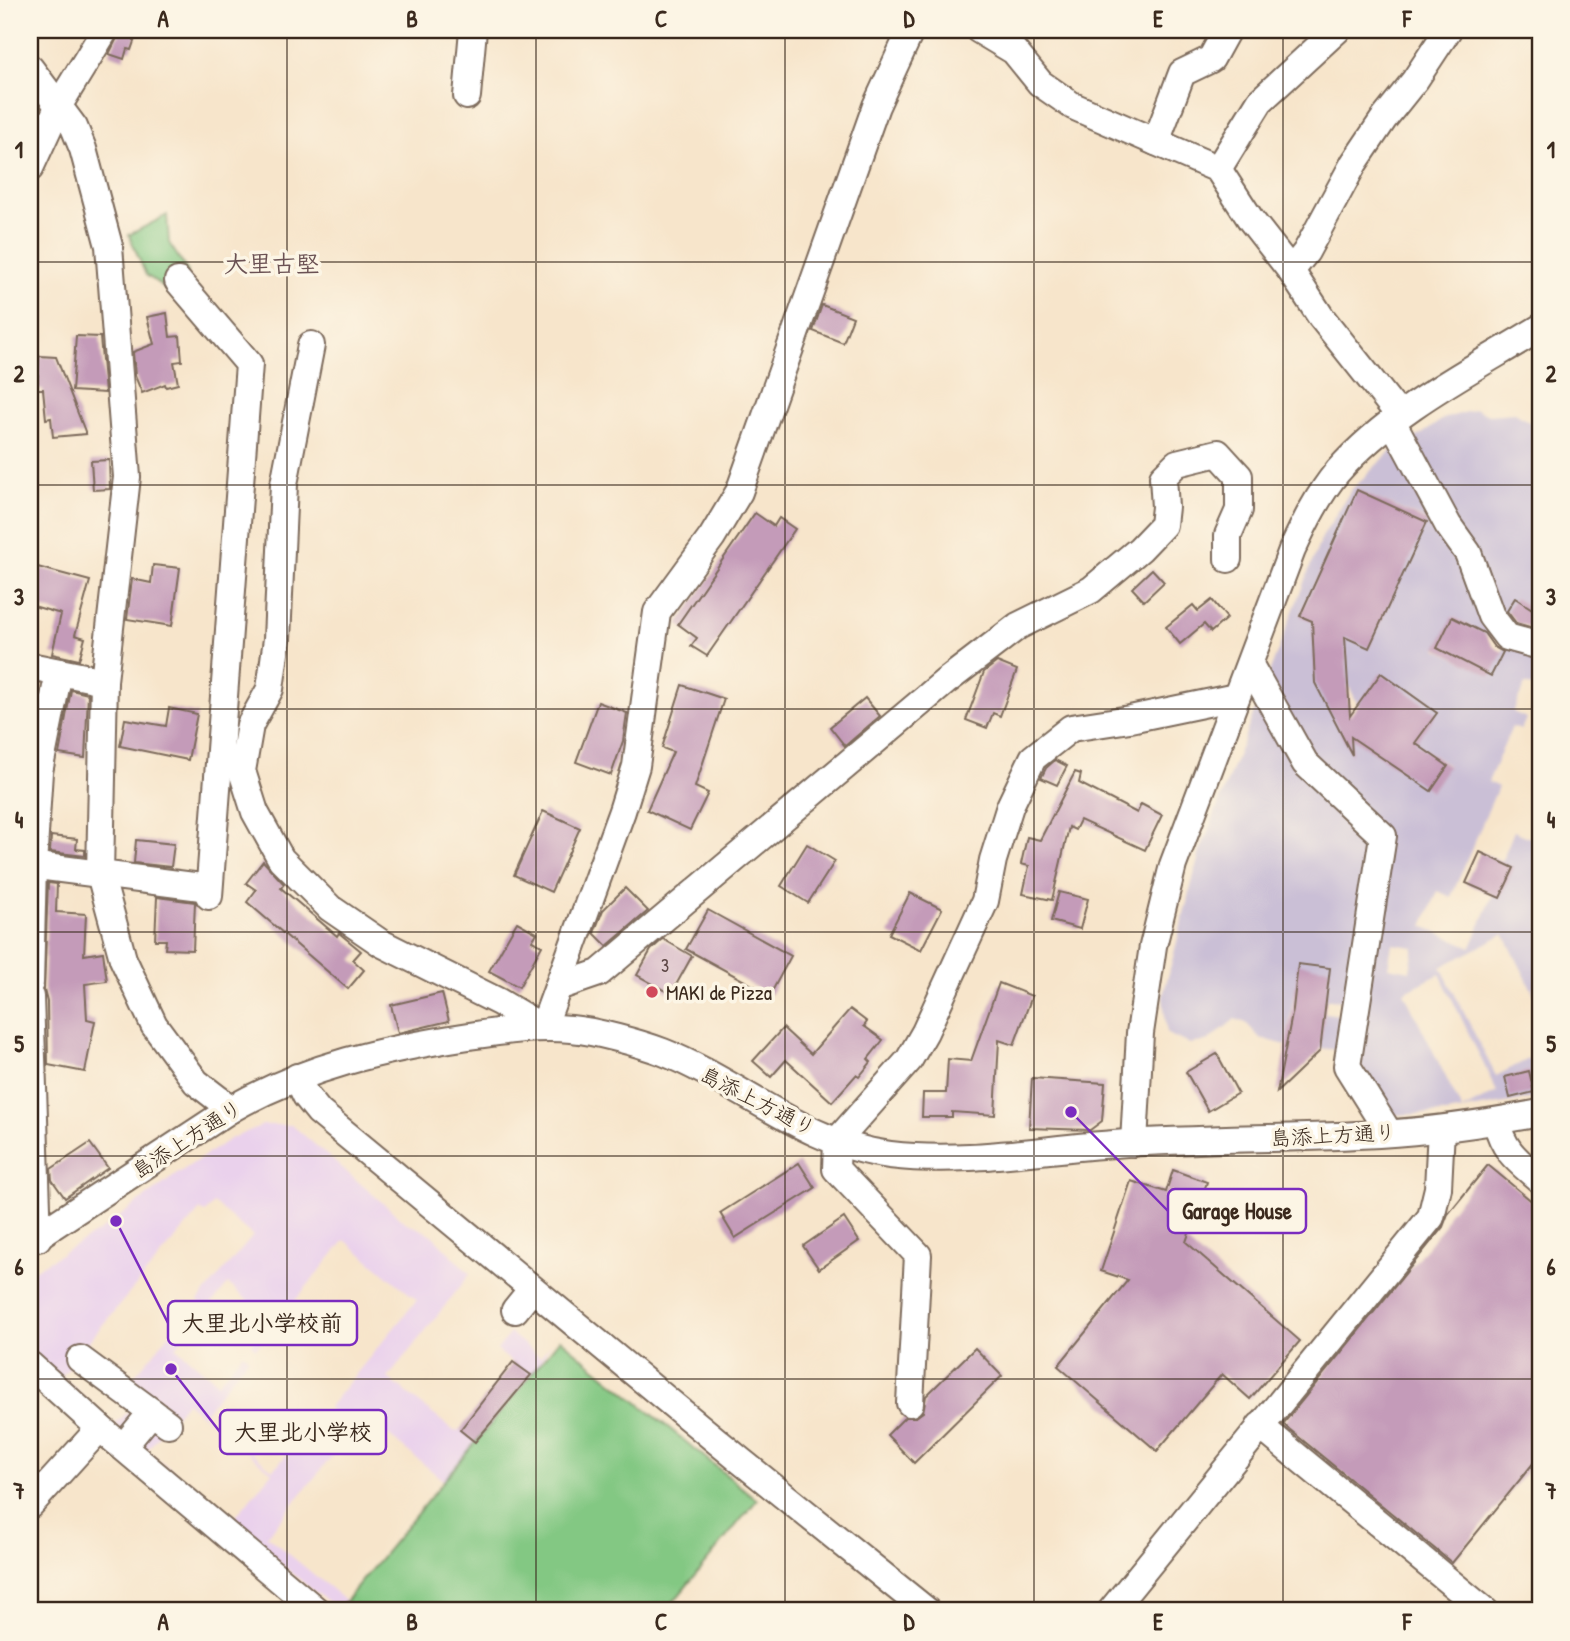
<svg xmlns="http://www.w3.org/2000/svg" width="1570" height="1641" font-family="'Patrick Hand','Klee One',sans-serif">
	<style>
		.built { fill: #ead1ec; fill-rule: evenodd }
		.industrial { fill: #cabfd6; fill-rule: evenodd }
		.green { fill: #83c883; stroke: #5f7950; stroke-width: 2 }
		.building { fill: #c49bb9 }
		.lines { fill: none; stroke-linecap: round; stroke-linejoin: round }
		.minor-casing { stroke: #7d6b5b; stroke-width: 30 }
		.minor { stroke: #fff; stroke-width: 26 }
		.grid { fill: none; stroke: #3b2a1e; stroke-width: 2; stroke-opacity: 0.55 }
		.poi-dot { fill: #d1495b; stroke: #fcf5e5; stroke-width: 2.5 }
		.labels { text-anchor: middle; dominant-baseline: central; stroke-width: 7; stroke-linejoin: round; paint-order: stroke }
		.number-label { font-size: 18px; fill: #5d4645 }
		.poi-label { font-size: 21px; fill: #3b2a1e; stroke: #fcf5e5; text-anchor: start }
		.street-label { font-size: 21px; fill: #3b2a1e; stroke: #fcf5e5 }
		.quarter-label { font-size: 24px; font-weight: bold; fill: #6b5254; stroke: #fcf5e5 }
		.leader { fill: none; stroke: #7b2cbf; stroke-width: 2.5 }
		.callout-dot { fill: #7b2cbf; stroke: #fcf5e5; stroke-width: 2.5 }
		.callout { fill: #fcf5e5; stroke: #7b2cbf; stroke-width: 2.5 }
		.callout-label { font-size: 23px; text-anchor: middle; font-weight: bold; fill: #3b2a1e }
		.neatline { fill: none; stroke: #3b2a1e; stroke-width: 2.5 }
		.grid-label { font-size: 23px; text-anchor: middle; font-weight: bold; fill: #3b2a1e }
	</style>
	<rect width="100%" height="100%" fill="#fcf5e5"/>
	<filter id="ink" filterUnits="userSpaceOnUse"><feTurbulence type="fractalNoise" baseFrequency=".0143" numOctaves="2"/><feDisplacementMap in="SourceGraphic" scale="14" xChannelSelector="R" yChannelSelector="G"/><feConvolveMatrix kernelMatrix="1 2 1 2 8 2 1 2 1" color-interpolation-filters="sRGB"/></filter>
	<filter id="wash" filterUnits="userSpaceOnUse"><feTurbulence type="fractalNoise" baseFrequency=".00686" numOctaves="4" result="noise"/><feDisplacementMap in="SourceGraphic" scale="28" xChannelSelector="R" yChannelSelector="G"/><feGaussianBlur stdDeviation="1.57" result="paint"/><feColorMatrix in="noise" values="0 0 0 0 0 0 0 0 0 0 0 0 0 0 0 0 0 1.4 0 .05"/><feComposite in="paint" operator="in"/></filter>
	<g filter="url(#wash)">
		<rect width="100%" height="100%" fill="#f7e5cb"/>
		<path class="built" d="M 263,1125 L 292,1125 L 405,1222 L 431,1234 L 470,1274 L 553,1341 L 531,1375 L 339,1609 L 310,1588 L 59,1377 L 30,1349 L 30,1272 L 100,1231 L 177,1174 L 230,1139 ZM 214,1203 L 253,1236 L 198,1301 L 207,1310 L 228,1284 L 271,1320 L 251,1344 L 256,1348 L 345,1240 L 417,1300 L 328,1408 L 354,1429 L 365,1416 L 444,1481 L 346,1601 L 267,1536 L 345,1440 L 319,1419 L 273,1470 L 203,1414 L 248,1358 L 243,1353 L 218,1383 L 176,1347 L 199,1318 L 190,1310 L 125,1387 L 88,1355 L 94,1348 L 88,1342 L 200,1210 L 205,1213 ZM 470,1274 L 553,1341 L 540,1357 L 510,1333 L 497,1350 L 513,1363 L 460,1430 L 454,1431 L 388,1378 ZM 78,1359 L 137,1403 L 115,1424 L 61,1376 ZM 513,1363 L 530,1375 L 475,1442 L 460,1429 ZM 186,1402 L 272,1472 L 234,1519 L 147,1450 Z"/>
		<path class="industrial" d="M 1476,409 L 1488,415 L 1515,413 L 1540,429 L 1540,614 L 1515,598 L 1503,618 L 1540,639 L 1540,690 L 1525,684 L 1513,712 L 1526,718 L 1521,730 L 1512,727 L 1488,782 L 1498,787 L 1451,897 L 1438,891 L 1423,926 L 1471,947 L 1493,895 L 1466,883 L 1480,852 L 1502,861 L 1514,831 L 1540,842 L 1540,983 L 1533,987 L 1540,1006 L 1504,934 L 1441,967 L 1496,1076 L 1540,1053 L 1540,1097 L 1447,1113 L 1389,1115 L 1360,1065 L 1360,1052 L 1286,1045 L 1260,1038 L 1246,1023 L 1235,1019 L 1208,1041 L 1190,1044 L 1167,1034 L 1163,996 L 1200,852 L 1321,539 L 1351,490 L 1392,450 L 1422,434 L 1443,419 ZM 1357,490 L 1427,521 L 1369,648 L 1300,615 ZM 1453,617 L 1506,644 L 1491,675 L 1437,649 ZM 1346,646 L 1348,684 L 1358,705 L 1448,765 L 1431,791 L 1339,728 ZM 1381,673 L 1436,714 L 1362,700 ZM 1392,944 L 1414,947 L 1410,971 L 1388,967 ZM 1299,964 L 1326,999 L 1342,1001 L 1340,1015 L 1325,1013 L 1320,1049 L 1286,1045 ZM 1440,974 L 1497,1092 L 1462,1110 L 1404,992 ZM 1529,1071 L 1534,1092 L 1510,1097 L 1505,1077 Z"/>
		<g class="green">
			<path d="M 167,215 L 169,243 L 188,272 L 168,290 L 146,275 L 129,235 Z"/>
			<path d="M 560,1339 L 757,1500 L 666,1611 L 341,1611 L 339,1609 Z"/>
		</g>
		<g id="blocks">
			<g class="building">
				<path d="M 121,30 L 138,30 L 131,50 L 127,49 L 124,59 L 109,54 Z"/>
				<path d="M 822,305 L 853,317 L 843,343 L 813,331 Z"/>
				<path d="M 167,313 L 170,337 L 180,336 L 182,361 L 174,362 L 178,384 L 166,387 L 165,384 L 142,393 L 135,376 L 133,352 L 154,344 L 147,317 Z"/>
				<path d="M 76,336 L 100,337 L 105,393 L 72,391 Z"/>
				<path d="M 39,356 L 56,357 L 86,434 L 53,437 L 51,418 L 46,419 L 43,389 L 37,389 Z"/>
				<path d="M 109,460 L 110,489 L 93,490 L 91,461 Z"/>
				<path d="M 1357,490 L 1427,522 L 1369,648 L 1345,637 L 1350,716 L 1381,673 L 1437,713 L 1415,743 L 1448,766 L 1431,791 L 1351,737 L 1352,755 L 1315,683 L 1312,621 L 1300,616 Z"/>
				<path d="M 755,513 L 774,526 L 779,518 L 795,529 L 707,656 L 691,646 L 697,638 L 678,624 Z"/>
				<path d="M 30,565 L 90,581 L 75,635 L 85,638 L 79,660 L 52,654 L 61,614 L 30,605 Z"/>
				<path d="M 153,565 L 180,568 L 172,626 L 127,619 L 132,579 L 151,583 Z"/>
				<path d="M 1152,569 L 1164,582 L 1144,601 L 1132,588 Z"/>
				<path d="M 1515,598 L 1540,614 L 1540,630 L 1516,623 L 1507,611 Z"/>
				<path d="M 1212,600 L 1227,618 L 1211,632 L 1204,624 L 1180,644 L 1166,627 L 1193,605 L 1198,611 Z"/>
				<path d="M 1452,617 L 1484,633 L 1494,647 L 1503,652 L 1491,676 L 1437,648 Z"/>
				<path d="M 997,662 L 1017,670 L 1000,716 L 993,713 L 987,728 L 966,720 L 984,672 Z"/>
				<path d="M 682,685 L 724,699 L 695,787 L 708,793 L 690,830 L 647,810 L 673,752 L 662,748 Z"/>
				<path d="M 71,690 L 88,694 L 85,758 L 59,754 Z"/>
				<path d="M 865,698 L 880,716 L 845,746 L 830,727 Z"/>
				<path d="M 598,702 L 627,713 L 623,741 L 611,775 L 576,762 Z"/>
				<path d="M 169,708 L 197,714 L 188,760 L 120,746 L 125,719 L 166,726 Z"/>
				<path d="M 1055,760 L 1067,766 L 1057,785 L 1041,778 L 1046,768 Z"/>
				<path d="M 1075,772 L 1081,774 L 1079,783 L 1137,813 L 1141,804 L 1162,815 L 1145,850 L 1080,820 L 1075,830 L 1069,827 L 1052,900 L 1023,894 L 1029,866 L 1021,864 L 1027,837 L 1040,840 Z"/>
				<path d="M 543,811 L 580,828 L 551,892 L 514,875 Z"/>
				<path d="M 51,836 L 77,839 L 76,849 L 85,850 L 85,856 L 50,852 Z"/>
				<path d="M 136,840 L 174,844 L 171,867 L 134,863 Z"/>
				<path d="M 807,844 L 835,861 L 808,903 L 781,886 Z"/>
				<path d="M 1480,852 L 1514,868 L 1500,898 L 1466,883 Z"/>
				<path d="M 263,861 L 284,884 L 281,888 L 337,936 L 339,933 L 361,951 L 353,960 L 364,970 L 348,989 L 247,902 L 256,890 L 246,883 Z"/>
				<path d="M 48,883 L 57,884 L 56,912 L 86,914 L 84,955 L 103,952 L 107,981 L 85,984 L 87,1019 L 95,1021 L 85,1072 L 48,1065 L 47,1002 L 44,990 Z"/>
				<path d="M 625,888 L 648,911 L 607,946 L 594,933 L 603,910 Z"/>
				<path d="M 1059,892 L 1088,899 L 1080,929 L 1051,921 Z"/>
				<path d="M 910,893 L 942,909 L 921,950 L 889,934 Z"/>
				<path d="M 157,897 L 195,902 L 193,950 L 165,949 L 166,940 L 155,940 Z"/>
				<path d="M 708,910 L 791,956 L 770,995 L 686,949 Z"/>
				<path d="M 517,922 L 537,933 L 532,941 L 542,946 L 519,987 L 489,971 Z"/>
				<path d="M 663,939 L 692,956 L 671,994 L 637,975 L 651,950 Z"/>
				<path d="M 1298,964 L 1330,968 L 1320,1051 L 1277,1092 L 1293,1009 Z"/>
				<path d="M 999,983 L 1032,996 L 1014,1045 L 999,1040 L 995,1115 L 952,1112 L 952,1117 L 922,1117 L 923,1093 L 946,1093 L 948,1059 L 971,1061 Z"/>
				<path d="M 442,993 L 449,1021 L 398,1033 L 391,1005 Z"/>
				<path d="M 850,1009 L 867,1022 L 864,1026 L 883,1040 L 868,1059 L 871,1062 L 859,1077 L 856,1075 L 832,1102 L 786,1060 L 771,1077 L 753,1061 L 783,1028 L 811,1054 Z"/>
				<path d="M 1217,1054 L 1238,1093 L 1208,1111 L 1186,1072 Z"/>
				<path d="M 1529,1071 L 1534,1092 L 1510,1098 L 1505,1077 Z"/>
				<path d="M 1032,1078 L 1105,1083 L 1102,1121 L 1090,1130 L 1029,1128 Z"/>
				<path d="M 90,1143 L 108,1168 L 65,1198 L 52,1180 L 51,1169 Z"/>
				<path d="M 799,1163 L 815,1188 L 735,1238 L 720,1213 Z"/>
				<path d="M 1488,1165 L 1540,1208 L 1540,1455 L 1452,1563 L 1283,1424 L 1443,1227 L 1448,1214 Z"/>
				<path d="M 1173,1170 L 1207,1182 L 1186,1242 L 1300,1341 L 1250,1399 L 1222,1374 L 1157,1451 L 1058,1366 L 1128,1280 L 1101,1271 L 1131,1181 L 1166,1192 Z"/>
				<path d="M 844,1218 L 859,1241 L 819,1269 L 803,1246 Z"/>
				<path d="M 975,1348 L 1002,1376 L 914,1463 L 887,1435 L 905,1417 L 916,1417 L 923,1412 L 926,1396 Z"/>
				<path d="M 513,1362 L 531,1375 L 475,1442 L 460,1430 Z"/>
			</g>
		</g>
	</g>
	<g filter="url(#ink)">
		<use href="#blocks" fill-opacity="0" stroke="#7d6b5b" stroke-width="2"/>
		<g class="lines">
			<defs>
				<g id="minor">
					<path d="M 979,30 L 1014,51 L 1040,83 L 1073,106 L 1218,169 L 1251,220 L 1291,271 L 1321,317 L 1399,415"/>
					<path d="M 30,68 L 74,127 L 83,149 L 109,246 L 127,477 L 104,681 L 100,874 L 123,959 L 154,1025 L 196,1082 L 231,1109"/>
					<path d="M 467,96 L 473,30"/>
					<path d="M 1156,142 L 1182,73 L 1211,59 L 1227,30"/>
					<path d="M 30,168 L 59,105 L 105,30"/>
					<path d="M 1218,169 L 1260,101 L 1337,30"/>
					<path d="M 1291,271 L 1306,252 L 1354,163 L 1383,120 L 1415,80 L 1448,30"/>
					<path d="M 178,281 L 249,364 L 209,896"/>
					<path d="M 311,345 L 284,484 L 277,639 L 270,689 L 250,725 L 242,771 L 255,812 L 281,859 L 330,908 L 381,943 L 499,1002 L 543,1028 L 622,811 L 636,766 L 657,612 L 712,537 L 739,492 L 876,106 L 911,30"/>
					<path d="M 1392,421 L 1448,525 L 1468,553 L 1491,616 L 1507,637 L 1540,646"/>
					<path d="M 1250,665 L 1305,763 L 1383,836 L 1347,1066 L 1389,1133"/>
					<path d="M 30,666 L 104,681"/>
					<path d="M 30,865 L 209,888"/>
					<path d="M 30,983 L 33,865 L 39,772 L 59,672"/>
					<path d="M 558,987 L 599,973 L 945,682 L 1018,626 L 1091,590 L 1140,549 L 1163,525 L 1165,507 L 1163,477 L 1177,463 L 1218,453 L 1239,476 L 1239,510 L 1228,535 L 1228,559"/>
					<path d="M 30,997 L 38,1238"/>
					<path d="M 297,1077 L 306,1096 L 319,1112 L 741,1461 L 927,1611"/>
					<path d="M 1496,1121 C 1504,1152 1517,1160 1540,1180"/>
					<path d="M 1134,1143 L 1140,1033 L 1153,946 L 1173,865 L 1292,550 C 1305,522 1318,495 1338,471 C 1393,409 1470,371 1540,328"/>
					<path d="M 30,1241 L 231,1109 C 307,1066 384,1049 469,1036 C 503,1031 536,1026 571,1029 C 595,1031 639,1043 663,1052 C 739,1082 807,1145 890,1155 C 965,1164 1040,1149 1114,1144 C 1202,1138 1291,1139 1379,1134 C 1433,1131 1487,1123 1540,1113"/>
					<path d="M 515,1310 L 532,1289"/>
					<path d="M 80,1359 L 152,1412"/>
					<path d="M 30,1365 L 100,1428 L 317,1611"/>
					<path d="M 910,1403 L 918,1255 L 836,1169 L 837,1141 L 909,1060 L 925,1032 L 985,901 L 993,860 L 1010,806 L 1033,758 L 1071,728 L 1130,719 L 1236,697"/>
					<path d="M 1260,1426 L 1485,1611"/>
					<path d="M 123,1447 L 152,1412 L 168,1424"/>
					<path d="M 30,1505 L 100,1428"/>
					<path d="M 1111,1611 L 1431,1217 L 1438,1188 L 1441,1129"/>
				</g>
			</defs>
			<use href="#minor" class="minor-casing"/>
			<use href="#minor" class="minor"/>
		</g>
	</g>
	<path class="grid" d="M 287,30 L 287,1611M 536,30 L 536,1611M 785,30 L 785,1611M 1034,30 L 1034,1611M 1283,30 L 1283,1611M 30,262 L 1540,262M 30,485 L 1540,485M 30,709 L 1540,709M 30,932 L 1540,932M 30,1156 L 1540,1156M 30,1379 L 1540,1379"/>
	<circle class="poi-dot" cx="652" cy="992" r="7"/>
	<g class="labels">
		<g class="number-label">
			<text x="665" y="965">3</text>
		</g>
		<g class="poi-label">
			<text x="666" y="992">MAKI de Pizza</text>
		</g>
		<g class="street-label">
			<text transform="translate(758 1101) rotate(27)">島添上方通り</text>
			<text transform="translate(1333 1135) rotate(-3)">島添上方通り</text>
			<text transform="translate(187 1139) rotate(-33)">島添上方通り</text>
		</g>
		<g class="quarter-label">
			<text x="272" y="263">大里古堅</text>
		</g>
	</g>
	<path class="leader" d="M1071 1112L1168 1211M116 1221L168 1323M171 1369L220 1432"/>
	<g class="callout-dot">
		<circle cx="1071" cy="1112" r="7"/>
		<circle cx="116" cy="1221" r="7"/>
		<circle cx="171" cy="1369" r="7"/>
	</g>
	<g class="callout">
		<rect x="1168" y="1189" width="138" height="44" rx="7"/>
		<rect x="168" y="1301" width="189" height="44" rx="7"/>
		<rect x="220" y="1410" width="166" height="44" rx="7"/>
	</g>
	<g class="callout-label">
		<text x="1237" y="1219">Garage House</text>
		<text x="262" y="1331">大里北小学校前</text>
		<text x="303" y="1440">大里北小学校</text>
	</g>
	<rect width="1570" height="1641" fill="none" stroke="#fcf5e5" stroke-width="77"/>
	<rect x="38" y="38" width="1494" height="1564" class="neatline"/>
	<g class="grid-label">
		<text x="163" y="27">A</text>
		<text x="412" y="27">B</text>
		<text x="661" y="27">C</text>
		<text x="909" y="27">D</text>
		<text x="1158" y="27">E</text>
		<text x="1407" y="27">F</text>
		<text x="19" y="158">1</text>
		<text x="1551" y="158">1</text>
		<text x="19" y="382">2</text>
		<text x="1551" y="382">2</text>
		<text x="19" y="605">3</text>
		<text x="1551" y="605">3</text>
		<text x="19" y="828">4</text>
		<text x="1551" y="828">4</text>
		<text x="19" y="1052">5</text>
		<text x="1551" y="1052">5</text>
		<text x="19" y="1275">6</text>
		<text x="1551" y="1275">6</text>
		<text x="19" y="1499">7</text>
		<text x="1551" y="1499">7</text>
		<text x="163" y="1630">A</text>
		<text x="412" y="1630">B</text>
		<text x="661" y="1630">C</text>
		<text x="909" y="1630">D</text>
		<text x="1158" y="1630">E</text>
		<text x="1407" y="1630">F</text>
	</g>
</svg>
